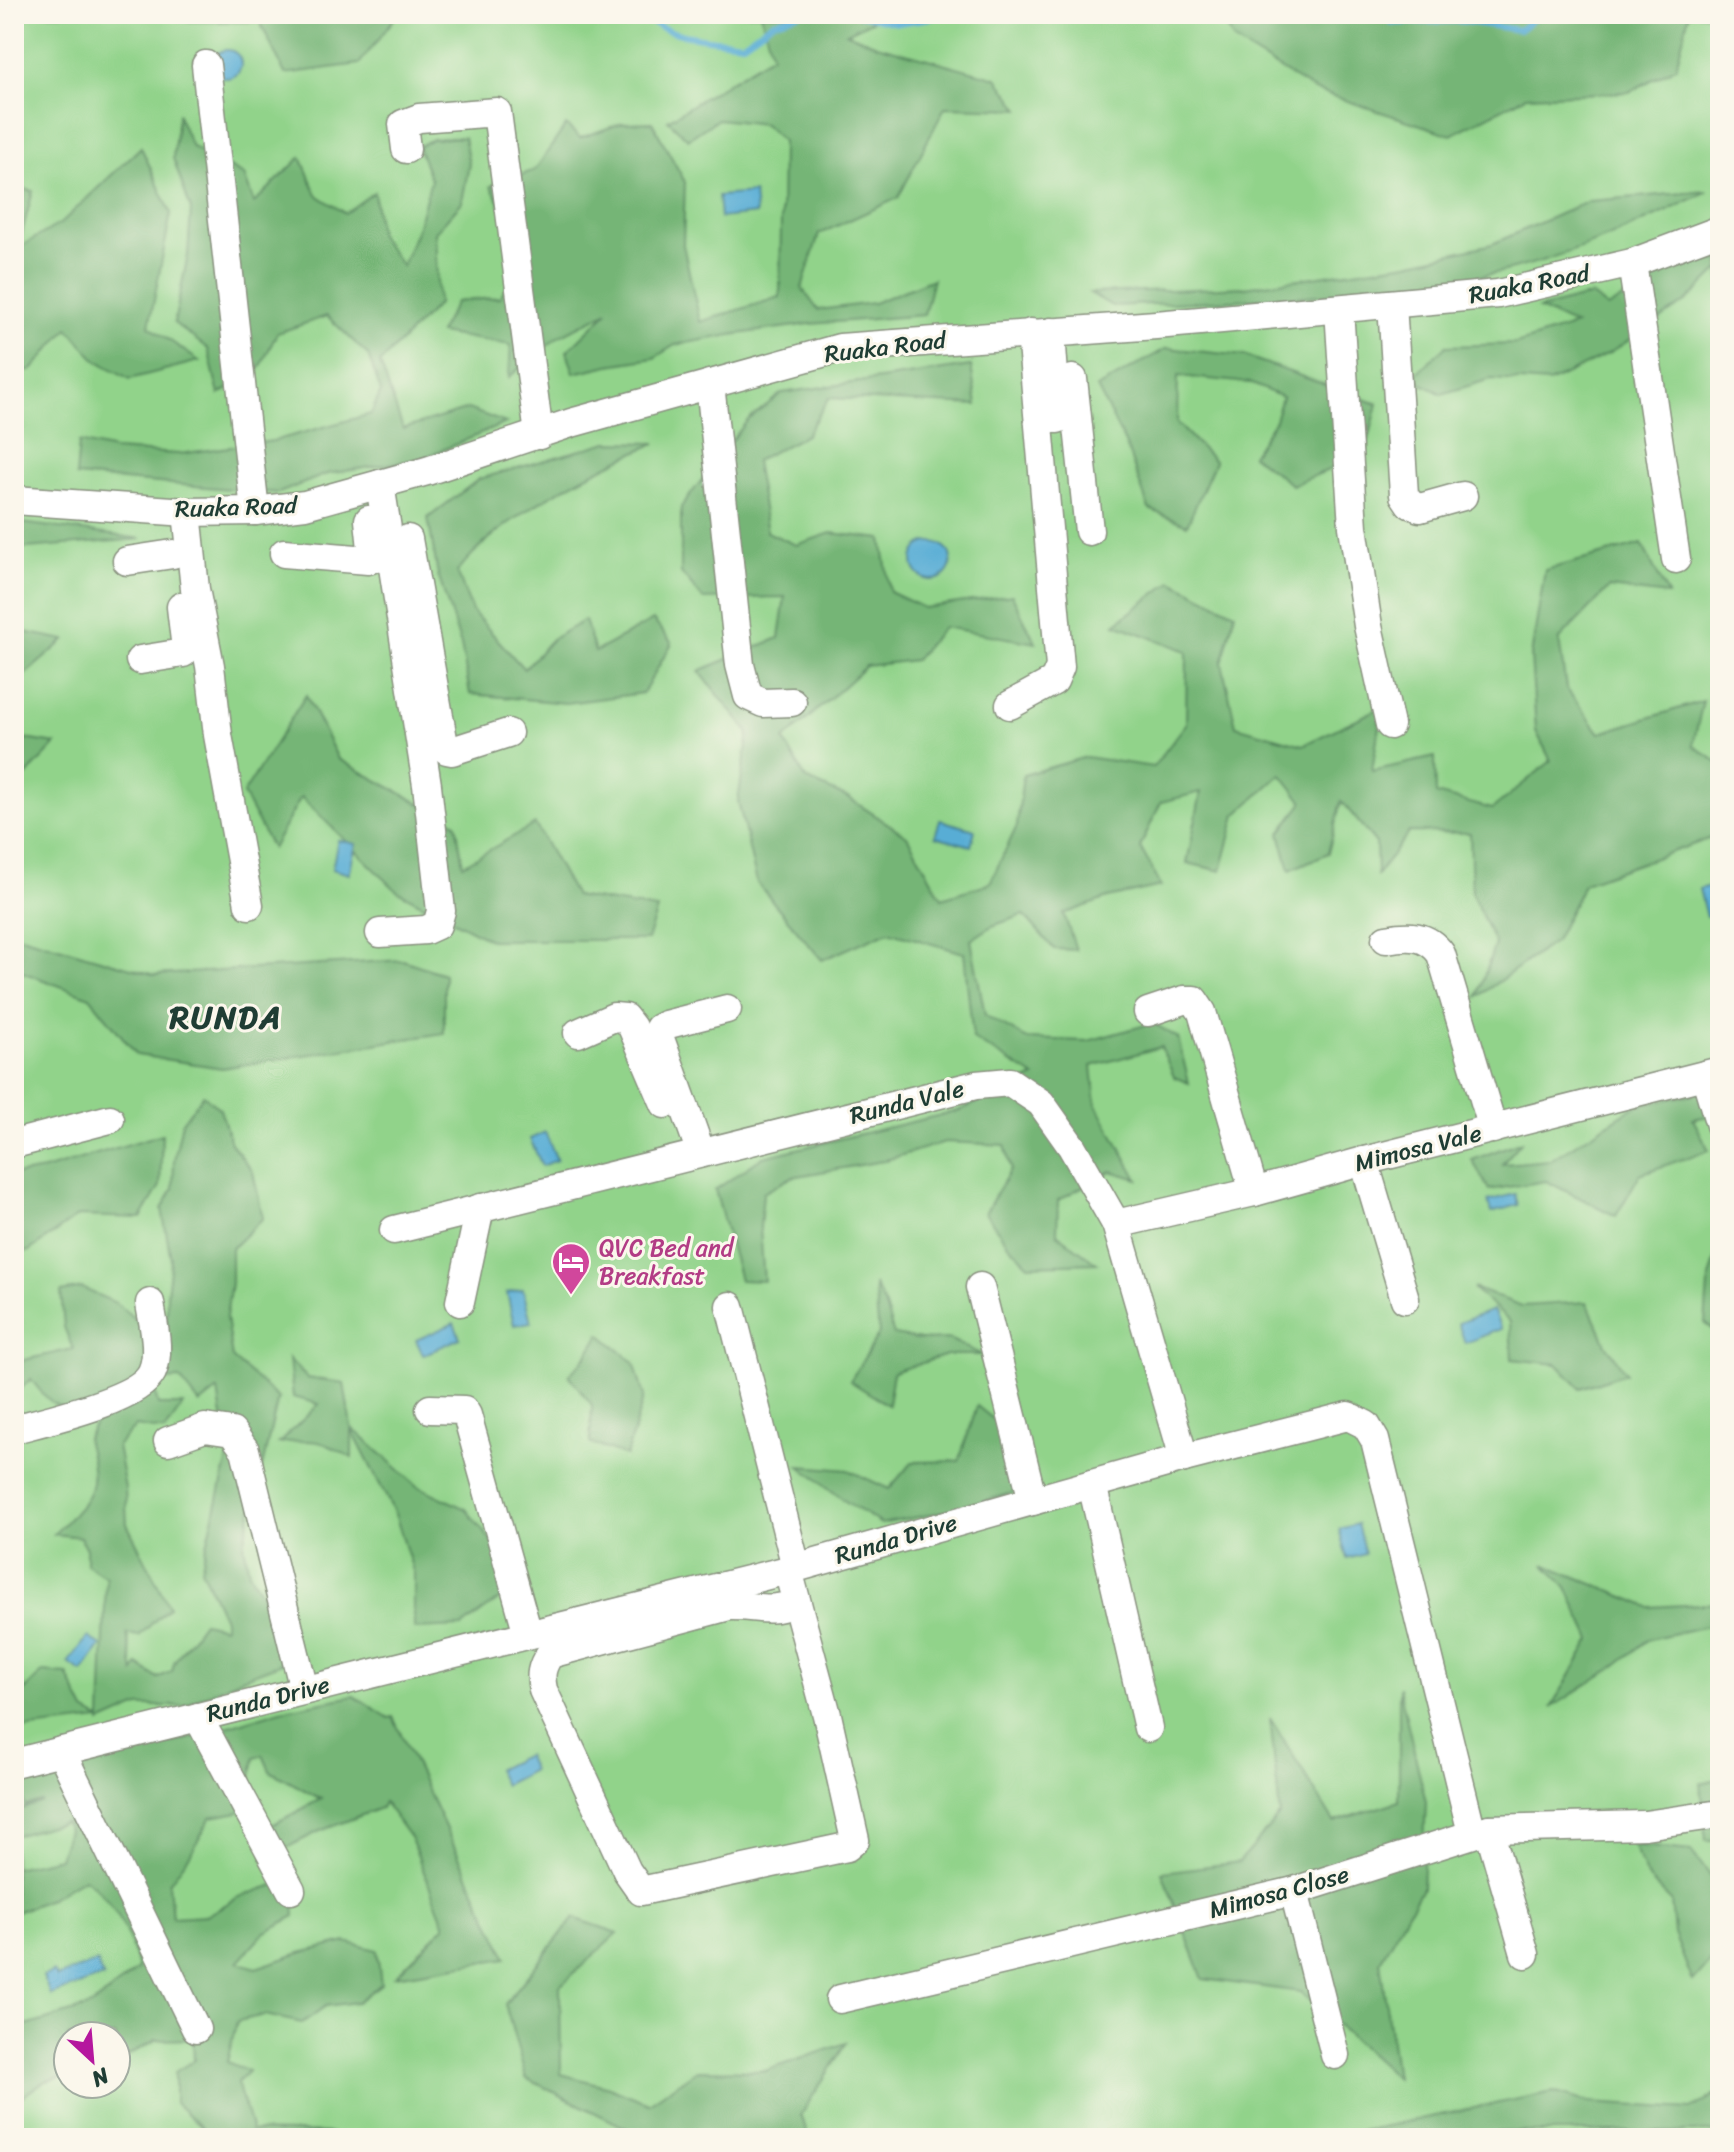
<svg xmlns="http://www.w3.org/2000/svg" width="1734" height="2152" font-family="Sriracha,sans-serif">
	<style>
		.green { fill: #91d38a; stroke: #58885f; stroke-width: 2; fill-rule: evenodd }
		.forest { fill: #74b576; stroke: #4a7955; stroke-width: 2; fill-rule: evenodd }
		.water { fill: #59add5; stroke: #3c7584; stroke-width: 2 }
		.lines { fill: none; stroke-linecap: round; stroke-linejoin: round }
		.stream { stroke: #59add5; stroke-width: 6 }
		.minor-casing { stroke: #8a9280; stroke-width: 31 }
		.minor { stroke: #fff; stroke-width: 28 }
		.labels { text-anchor: middle; dominant-baseline: central; stroke-width: 6; stroke-linejoin: round; paint-order: stroke }
		.street-label { font-size: 24px; fill: #1f3d34; stroke: #fbf7ec }
		.hotel-label { font-size: 24px; fill: #b23c85; stroke: #fbf7ec; text-anchor: start }
		.district-label { font-size: 32px; font-weight: bold; letter-spacing: 2px; fill: #1f3d34; stroke: #fbf7ec }
	</style>
	<rect width="100%" height="100%" fill="#fbf7ec"/>
	<filter id="ink" filterUnits="userSpaceOnUse"><feTurbulence type="fractalNoise" baseFrequency=".0125" numOctaves="2"/><feDisplacementMap in="SourceGraphic" scale="16" xChannelSelector="R" yChannelSelector="G"/><feConvolveMatrix kernelMatrix="1 2 1 2 8 2 1 2 1" color-interpolation-filters="sRGB"/></filter>
	<filter id="wash" filterUnits="userSpaceOnUse"><feTurbulence type="fractalNoise" baseFrequency=".006" numOctaves="4" result="noise"/><feDisplacementMap in="SourceGraphic" scale="32" xChannelSelector="R" yChannelSelector="G"/><feGaussianBlur stdDeviation="1.8" result="paint"/><feColorMatrix in="noise" values="0 0 0 0 0 0 0 0 0 0 0 0 0 0 0 0 0 1.4 0 .05"/><feComposite in="paint" operator="in"/></filter>
	<g filter="url(#wash)">
		<rect width="100%" height="100%" fill="#f4e6cd"/>
		<path class="green" d="M 14,14 L 1720,14 L 1720,2138 L 14,2138 ZM 68,2036 L 116,2036 L 116,2084 L 68,2084 Z"/>
		<g class="forest">
			<path d="M 178,14 L 398,14 L 359,64 L 285,74 L 260,22 L 179,21 Z"/>
			<path d="M 761,14 L 885,14 L 847,33 L 877,45 L 997,78 L 1020,109 L 945,107 L 898,198 L 819,234 L 802,288 L 818,310 L 873,303 L 933,279 L 924,315 L 810,324 L 731,335 L 675,345 L 654,358 L 609,365 L 574,373 L 567,351 L 608,311 L 558,337 L 509,377 L 511,345 L 439,333 L 456,302 L 500,297 L 526,253 L 491,186 L 535,170 L 566,125 L 580,138 L 622,123 L 652,122 L 685,182 L 683,245 L 700,322 L 780,297 L 782,141 L 764,124 L 718,119 L 688,139 L 668,120 L 772,55 Z"/>
			<path d="M 1220,14 L 1689,14 L 1676,67 L 1629,92 L 1526,96 L 1451,135 L 1314,90 L 1234,41 Z"/>
			<path d="M 178,115 L 192,147 L 244,175 L 254,203 L 301,157 L 317,195 L 345,213 L 374,192 L 379,235 L 402,266 L 418,226 L 431,180 L 418,147 L 432,139 L 464,137 L 469,164 L 462,202 L 435,232 L 438,304 L 380,363 L 403,429 L 468,409 L 506,423 L 421,459 L 327,474 L 279,493 L 76,476 L 79,442 L 114,450 L 179,454 L 273,441 L 371,414 L 381,392 L 368,355 L 327,316 L 277,333 L 260,368 L 219,395 L 208,349 L 174,323 L 188,255 L 191,210 L 173,158 Z"/>
			<path d="M 141,147 L 171,213 L 149,326 L 199,361 L 130,379 L 96,360 L 68,328 L 32,370 L 14,371 L 14,187 L 33,191 L 18,248 L 61,223 Z"/>
			<path d="M 1708,191 C 1636,227 1561,261 1481,276 C 1361,298 1235,299 1112,306 L 1090,293 L 1245,287 L 1408,263 L 1492,244 L 1589,201 Z"/>
			<path d="M 1720,259 L 1720,269 L 1687,301 L 1610,353 L 1549,383 L 1491,379 L 1442,394 L 1411,378 L 1446,346 L 1516,344 L 1575,325 L 1539,309 L 1592,295 L 1607,308 L 1671,268 Z"/>
			<path d="M 1167,348 L 1245,356 L 1378,404 L 1365,455 L 1292,485 L 1252,455 L 1275,420 L 1282,397 L 1250,383 L 1178,376 L 1177,423 L 1215,462 L 1187,525 L 1149,509 L 1125,443 L 1097,388 Z"/>
			<path d="M 971,366 L 977,405 L 829,398 L 806,435 L 755,461 L 767,532 L 796,545 L 831,533 L 882,539 L 890,592 L 924,608 L 1012,595 L 1036,643 L 943,627 L 915,660 L 866,666 L 784,740 L 806,779 L 850,799 L 907,836 L 942,898 L 990,883 L 1017,826 L 1023,775 L 1086,757 L 1153,767 L 1186,724 L 1187,651 L 1115,624 L 1172,581 L 1235,613 L 1222,663 L 1236,726 L 1303,745 L 1382,707 L 1372,771 L 1435,757 L 1436,794 L 1492,809 L 1551,761 L 1536,731 L 1531,656 L 1545,570 L 1642,544 L 1668,595 L 1609,588 L 1559,640 L 1566,688 L 1600,733 L 1703,701 L 1693,745 L 1720,764 L 1720,835 L 1584,883 L 1555,941 L 1477,997 L 1495,944 L 1472,894 L 1470,833 L 1409,832 L 1377,875 L 1376,843 L 1341,801 L 1328,853 L 1290,870 L 1280,833 L 1303,802 L 1281,774 L 1236,815 L 1221,871 L 1187,863 L 1201,792 L 1161,802 L 1140,847 L 1161,886 L 1108,898 L 1064,914 L 1076,950 L 1054,949 L 1024,915 L 992,926 L 971,940 L 985,1015 L 1027,1039 L 1088,1041 L 1153,1023 L 1178,1038 L 1189,1083 L 1174,1077 L 1161,1047 L 1092,1066 L 1096,1104 L 1138,1179 L 1111,1171 L 1058,1200 L 1057,1234 L 1097,1263 L 1029,1265 L 1008,1244 L 985,1213 L 1011,1169 L 1005,1145 L 945,1142 L 883,1161 L 792,1177 L 763,1193 L 760,1228 L 764,1281 L 740,1280 L 715,1190 L 763,1157 L 958,1111 L 1035,1077 L 973,1039 L 964,953 L 888,931 L 822,960 L 757,883 L 738,801 L 749,733 L 699,671 L 779,638 L 785,597 L 703,599 L 681,573 L 681,507 L 747,421 L 782,393 Z"/>
			<path d="M 608,442 L 656,443 C 591,471 501,515 457,572 L 472,611 L 524,669 L 552,639 L 585,620 L 595,652 L 653,620 L 672,643 L 643,693 L 566,703 L 470,694 L 461,645 L 438,575 L 428,518 L 479,479 Z"/>
			<path d="M 14,522 L 142,539 L 14,549 Z"/>
			<path d="M 14,630 L 65,640 L 14,684 Z"/>
			<path d="M 306,695 L 338,759 L 456,823 L 463,865 L 535,824 L 575,896 L 657,909 L 647,940 L 490,940 L 397,891 L 301,797 L 272,849 L 243,794 Z"/>
			<path d="M 14,737 L 56,744 L 22,780 L 14,858 Z"/>
			<path d="M 14,934 L 155,975 L 403,960 L 444,974 L 444,1033 L 222,1068 L 137,1055 L 90,997 L 14,969 Z"/>
			<path d="M 1720,1088 L 1720,1114 L 1693,1119 L 1709,1150 L 1640,1174 L 1616,1216 L 1546,1181 L 1489,1190 L 1472,1160 L 1522,1141 L 1502,1164 L 1550,1160 L 1636,1106 Z"/>
			<path d="M 203,1095 L 220,1109 L 231,1143 L 253,1172 L 263,1218 L 231,1249 L 231,1283 L 226,1317 L 232,1358 L 278,1398 L 244,1544 L 249,1572 L 265,1601 L 285,1662 L 242,1678 L 184,1706 L 139,1706 L 101,1723 L 101,1720 L 14,1730 L 14,1667 L 25,1690 L 43,1672 L 67,1674 L 85,1711 L 101,1720 L 106,1577 L 86,1564 L 86,1549 L 80,1537 L 54,1534 C 90,1496 101,1493 86,1439 L 99,1416 C 62,1409 54,1411 31,1379 L 14,1395 L 14,1369 L 24,1360 L 73,1349 L 64,1327 L 61,1292 L 82,1288 L 116,1303 L 146,1328 L 167,1332 L 167,1295 L 171,1259 L 162,1209 L 173,1189 L 174,1160 L 182,1122 ZM 180,1379 L 200,1404 L 218,1390 L 228,1458 L 201,1569 L 224,1619 L 224,1627 L 203,1622 L 174,1662 L 172,1671 L 158,1678 L 138,1665 L 134,1672 L 127,1634 L 139,1636 L 169,1607 L 127,1524 L 125,1488 L 117,1446 L 136,1426 L 165,1431 L 183,1405 L 158,1405 L 152,1381 Z"/>
			<path d="M 162,1134 L 160,1186 L 141,1218 L 78,1216 L 29,1251 L 14,1254 L 14,1175 L 44,1170 Z"/>
			<path d="M 1718,1250 L 1720,1251 L 1720,1335 L 1705,1323 L 1708,1285 Z"/>
			<path d="M 874,1284 L 884,1304 L 894,1335 L 921,1340 L 949,1339 L 982,1355 L 947,1355 L 893,1372 L 888,1405 L 850,1381 L 879,1334 Z"/>
			<path d="M 1473,1288 L 1522,1306 L 1587,1302 L 1606,1344 L 1626,1373 L 1580,1388 L 1557,1364 L 1512,1359 L 1510,1322 Z"/>
			<path d="M 600,1334 L 634,1362 L 644,1396 L 626,1456 L 590,1443 L 592,1405 L 569,1375 L 586,1357 Z"/>
			<path d="M 289,1359 L 307,1378 L 344,1383 L 351,1427 L 417,1486 L 466,1509 L 523,1581 L 462,1627 L 414,1629 L 414,1574 L 395,1514 L 352,1430 L 352,1458 C 321,1439 314,1439 279,1443 L 319,1404 L 293,1397 Z"/>
			<path d="M 977,1406 L 1004,1428 L 1011,1472 L 1020,1491 L 944,1512 L 881,1524 L 845,1501 L 800,1466 L 848,1470 L 889,1489 L 912,1462 L 959,1461 Z"/>
			<path d="M 1544,1564 L 1649,1607 L 1720,1603 L 1720,1626 L 1712,1625 L 1649,1639 L 1611,1669 L 1551,1708 L 1591,1640 L 1567,1587 Z"/>
			<path d="M 1399,1687 L 1426,1802 L 1422,1888 L 1380,1961 L 1396,2078 L 1301,1992 L 1203,1979 L 1162,1872 L 1239,1862 L 1280,1815 L 1270,1718 L 1334,1822 L 1399,1801 Z"/>
			<path d="M 354,1696 L 389,1718 L 393,1717 L 507,1958 L 395,1976 L 445,1926 L 411,1839 L 384,1802 L 381,1808 L 320,1831 L 264,1859 L 268,1827 L 321,1799 L 270,1771 L 263,1755 L 255,1758 L 245,1811 L 211,1817 L 191,1853 L 169,1883 L 172,1917 L 207,1915 L 239,1897 L 292,1879 L 295,1916 L 264,1933 L 238,1962 L 256,1968 L 300,1953 L 346,1942 L 377,1950 L 381,1984 L 357,2002 L 326,2006 L 302,2023 L 265,2015 L 237,2021 L 227,2062 L 248,2071 L 238,2082 C 239,2100 250,2113 251,2131 L 331,2133 L 326,2138 L 203,2138 L 203,2129 L 175,2103 L 175,2072 L 194,2060 L 193,2039 L 156,2040 L 116,2062 L 116,2036 L 68,2036 L 68,2075 L 43,2082 L 23,2096 L 14,2099 L 14,2025 L 30,2025 L 91,2006 L 138,1969 C 129,1932 115,1901 84,1878 L 47,1900 L 14,1913 L 14,1868 L 59,1858 L 68,1830 L 65,1822 L 14,1836 L 14,1812 L 42,1802 L 25,1806 L 14,1774 L 72,1748 L 117,1753 L 184,1740 L 281,1710 Z"/>
			<path d="M 1720,1778 L 1720,1841 L 1706,1841 L 1701,1783 Z"/>
			<path d="M 1633,1845 L 1691,1851 L 1720,1888 L 1720,1951 L 1693,1982 L 1674,1934 L 1671,1901 L 1647,1877 Z"/>
			<path d="M 574,1918 L 618,1933 L 560,1986 L 561,2074 L 609,2087 L 649,2103 L 697,2070 L 765,2071 L 846,2043 L 801,2115 L 809,2138 L 633,2138 L 630,2130 L 526,2078 L 505,2004 Z"/>
			<path d="M 1553,2092 L 1590,2103 L 1691,2109 L 1720,2092 L 1720,2132 L 1499,2132 L 1449,2138 L 1327,2138 Z"/>
		</g>
		<g class="water">
			<circle cx="227" cy="64" r="14"/>
			<path d="M 754,193 L 756,214 L 720,218 L 718,196 Z"/>
			<circle cx="932" cy="561" r="19"/>
			<path d="M 940,820 L 975,830 L 971,846 L 935,836 Z"/>
			<path d="M 338,840 L 356,844 L 349,874 L 332,869 Z"/>
			<path d="M 1714,885 L 1720,914 L 1706,917 L 1699,889 Z"/>
			<path d="M 545,1132 L 557,1160 L 542,1166 L 530,1139 Z"/>
			<path d="M 1515,1194 L 1518,1205 L 1491,1213 L 1488,1201 Z"/>
			<path d="M 523,1289 L 531,1322 L 514,1325 L 507,1293 Z"/>
			<path d="M 1493,1310 L 1501,1329 L 1465,1343 L 1458,1323 Z"/>
			<path d="M 454,1323 L 460,1338 L 423,1355 L 416,1340 Z"/>
			<path d="M 1357,1524 L 1365,1554 L 1347,1559 L 1339,1529 Z"/>
			<path d="M 88,1637 L 101,1646 L 82,1672 L 68,1663 Z"/>
			<path d="M 526,1755 L 533,1770 L 504,1785 L 496,1770 Z"/>
			<path d="M 97,1962 L 103,1977 L 50,1995 L 43,1976 L 54,1972 L 57,1977 Z"/>
		</g>
		<g class="lines">
			<g class="stream">
				<path d="M 639,14 C 668,38 708,39 743,43 L 773,22 L 799,14"/>
				<path d="M 857,14 L 898,23 L 955,14"/>
				<path d="M 1378,14 L 1393,23 L 1460,21 L 1519,30 L 1540,14"/>
			</g>
		</g>
	</g>
	<g filter="url(#ink)">
		<g class="lines">
			<defs>
				<g id="minor">
					<path d="M 206,65 L 255,511"/>
					<path d="M 406,149 L 403,124 L 419,118 L 497,112 L 539,435"/>
					<path d="M 1632,263 L 1676,559"/>
					<path d="M 1392,304 L 1404,495 L 1410,504 L 1420,508 L 1463,496"/>
					<path d="M 1339,309 L 1353,527 L 1368,626 L 1390,725"/>
					<path d="M 1051,332 L 1057,419"/>
					<path d="M 1073,379 L 1089,531"/>
					<path d="M 710,384 L 740,665 L 748,696 L 763,703 L 792,702"/>
					<path d="M 14,500 L 187,512 L 255,511 L 305,505 L 427,471 L 571,423 L 840,348 L 1156,325 L 1498,294 L 1632,263 L 1720,230"/>
					<path d="M 187,512 L 195,589 L 210,666 L 218,735 L 249,905"/>
					<path d="M 408,539 L 444,745 L 447,750 L 452,751 L 508,733"/>
					<path d="M 284,553 L 368,560 L 373,558 L 369,520"/>
					<path d="M 127,561 L 173,554"/>
					<path d="M 140,660 L 183,653 L 186,649 L 181,607"/>
					<path d="M 1010,705 L 1054,681 L 1060,667 L 1031,333"/>
					<path d="M 380,933 L 426,930 L 437,925 L 441,911 L 427,785 L 380,484"/>
					<path d="M 1386,939 C 1408,935 1427,934 1441,954 L 1493,1129"/>
					<path d="M 1148,1012 L 1184,1000 L 1194,1000 L 1202,1012 L 1254,1192"/>
					<path d="M 578,1033 L 614,1017 L 625,1018 L 632,1027 L 665,1104"/>
					<path d="M 1705,1075 L 1720,1125"/>
					<path d="M 14,1144 L 110,1119"/>
					<path d="M 701,1153 L 658,1033 L 659,1028 L 665,1025 L 727,1009"/>
					<path d="M 1364,1161 L 1405,1299"/>
					<path d="M 1116,1224 L 1254,1192 L 1364,1161 L 1720,1071"/>
					<path d="M 394,1230 L 976,1085 L 1010,1082 L 1041,1103 L 1072,1147 L 1116,1224 L 1184,1458"/>
					<path d="M 980,1287 L 1033,1501"/>
					<path d="M 460,1302 L 480,1208"/>
					<path d="M 730,1306 L 796,1567"/>
					<path d="M 430,1409 L 464,1410 L 467,1415 L 528,1634"/>
					<path d="M 14,1429 C 44,1421 139,1400 152,1372 C 161,1352 153,1324 150,1303"/>
					<path d="M 168,1441 L 205,1428 L 232,1432 L 245,1450 L 304,1690"/>
					<path d="M 1092,1484 L 1148,1728"/>
					<path d="M 788,1570 L 827,1715 L 855,1840 L 847,1847 L 641,1891 L 627,1871 L 543,1690 C 540,1675 541,1667 550,1654 L 729,1606 C 756,1605 767,1614 796,1603"/>
					<path d="M 198,1717 L 291,1890"/>
					<path d="M 61,1751 L 196,2029"/>
					<path d="M 14,1763 L 788,1570 L 1184,1458 L 1348,1416 L 1366,1425 L 1375,1440 L 1472,1833"/>
					<path d="M 1489,1829 L 1525,1954"/>
					<path d="M 1294,1891 L 1335,2055"/>
					<path d="M 840,1999 L 1294,1891 L 1489,1829 L 1645,1825 L 1720,1814"/>
				</g>
			</defs>
			<use href="#minor" class="minor-casing"/>
			<use href="#minor" class="minor"/>
		</g>
	</g>
	<defs>
		<symbol id="hotel-pin" viewBox="-11 -11 22 30"><path d="M0 17L-7.5 6A9.5 9.5 0 1 1 7.5 6Z" fill="#d1479c" stroke="#fbf7ec"/><path d="M-6-4.5h1.5V1H6V5H4.5V3h-9V5H-6ZM-4 0a1.8 1.8 0 1 1 3.6 0ZM.5 0V-2.5h3Q6-2.5 6 0Z" fill="#fff"/></symbol>
	</defs>
	<g fill-rule="evenodd">
		<use href="#hotel-pin" x="549" y="1240" width="44" height="60"/>
	</g>
	<g class="labels">
		<g class="street-label">
			<text transform="translate(1529 284) rotate(-11)">Ruaka Road</text>
			<text transform="translate(885 347) rotate(-7)">Ruaka Road</text>
			<text transform="translate(236 507) rotate(-2)">Ruaka Road</text>
			<text transform="translate(907 1102) rotate(-14)">Runda Vale</text>
			<text transform="translate(1418 1148) rotate(-14)">Mimosa Vale</text>
			<text transform="translate(896 1539) rotate(-16)">Runda Drive</text>
			<text transform="translate(268 1699) rotate(-14)">Runda Drive</text>
			<text transform="translate(1279 1892) rotate(-15)">Mimosa Close</text>
		</g>
		<g class="hotel-label">
			<text x="599" y="1248">QVC Bed and<tspan x="599" dy="28">Breakfast</tspan></text>
		</g>
		<g class="district-label">
			<text x="226" y="1017">RUNDA</text>
		</g>
	</g>
	<rect width="1734" height="2152" fill="none" stroke="#fbf7ec" stroke-width="48"/>
	<g transform="translate(92 2060) rotate(154)"><circle r="38" fill="#fbf7ec" stroke="#a3ada2" stroke-width="2"/>
	<path d="M0-6L14 30L0 20L-14 30Z" fill="#b5179e"/>
	<text y="-12" font-size="22" font-weight="bold" text-anchor="middle" fill="#1f3d34">N</text>
	</g>
</svg>
